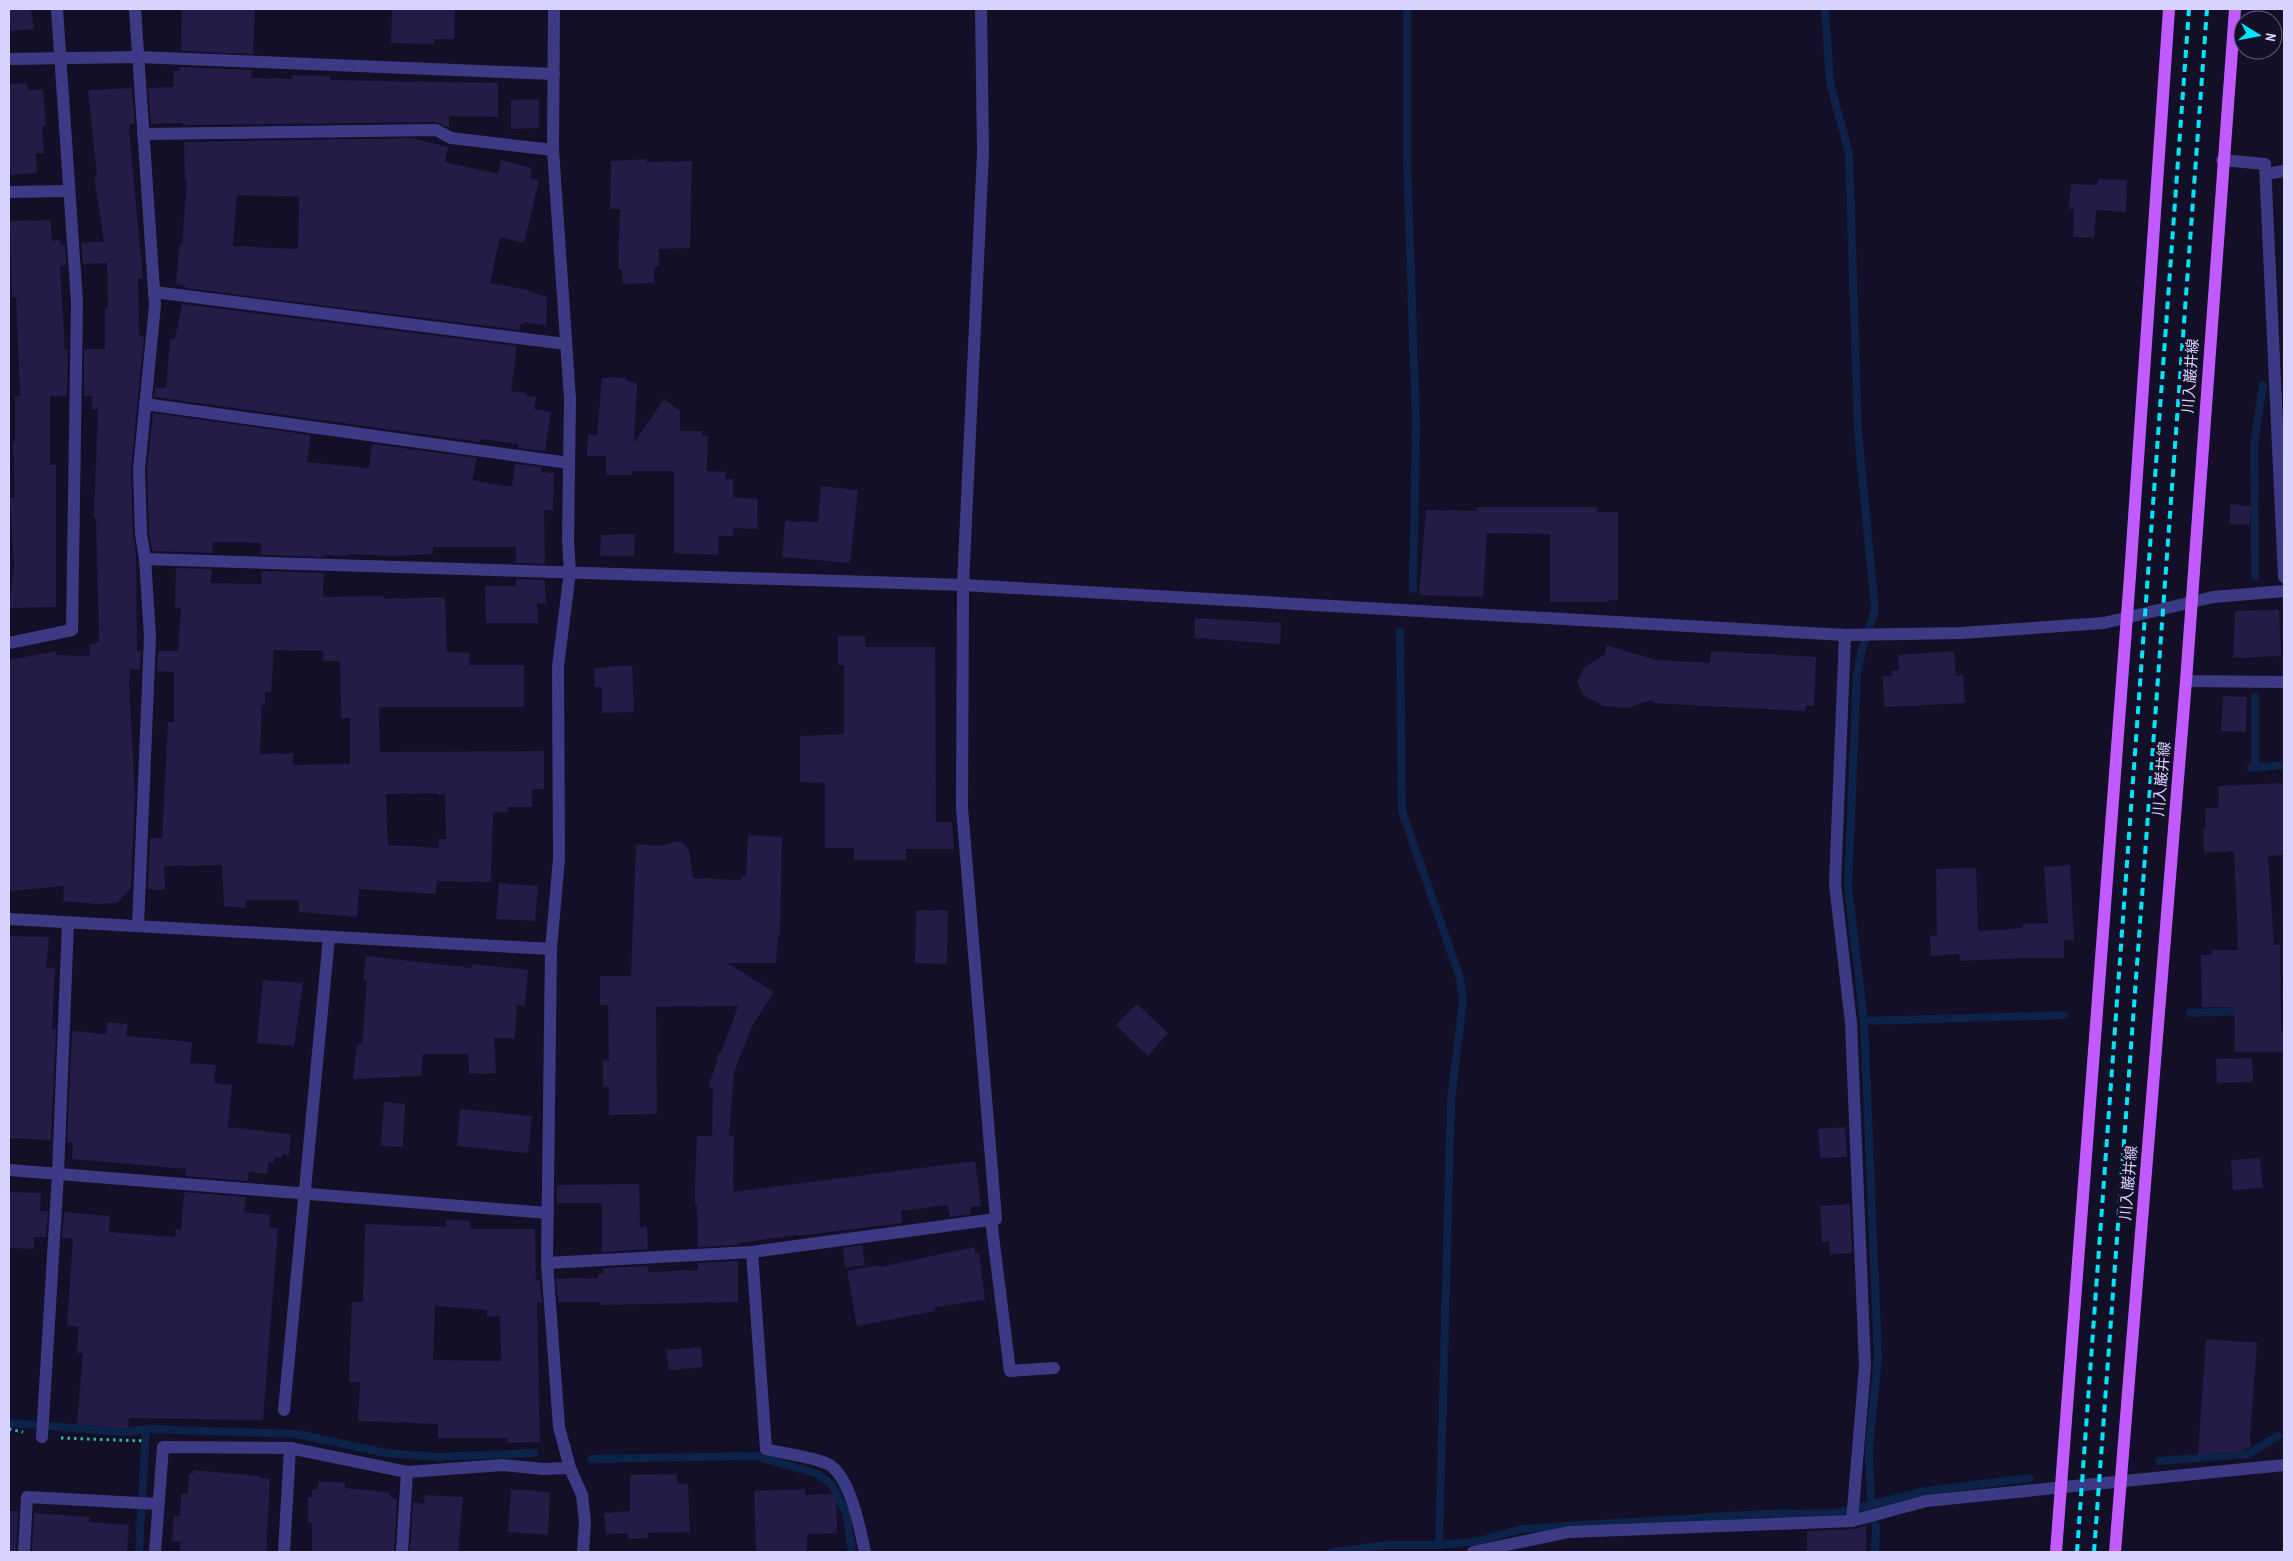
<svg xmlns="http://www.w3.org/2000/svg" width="2293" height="1561" font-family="'PT Sans Narrow','Noto Sans JP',sans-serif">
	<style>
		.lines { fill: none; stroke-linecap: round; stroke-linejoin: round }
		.stream { stroke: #0c2248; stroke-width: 8 }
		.building { fill: #241b47; fill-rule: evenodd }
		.path { stroke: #2fb8b0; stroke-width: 3; stroke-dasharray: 2.5 4; stroke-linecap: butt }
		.minor { stroke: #3d3a85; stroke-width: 12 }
		.major { stroke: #c25bff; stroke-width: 12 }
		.rail { stroke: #00e5ff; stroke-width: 4; stroke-dasharray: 8 6; stroke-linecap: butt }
		.labels { text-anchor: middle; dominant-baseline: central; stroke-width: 5; stroke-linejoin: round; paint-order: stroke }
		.street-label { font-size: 15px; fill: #d9d4ff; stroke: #130f26 }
	</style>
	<rect width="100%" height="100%" fill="#130f26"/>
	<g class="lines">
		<g class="stream">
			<path d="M 1407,9 L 1407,159 L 1416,424 L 1413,589"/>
			<path d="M 1825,9 L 1830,82 L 1849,154 L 1858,432 L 1875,610 L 1862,650 L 1857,673 L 1848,887 L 1864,1021 L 1878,1356 L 1869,1448 L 1871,1506 L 1876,1526 L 1875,1552"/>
			<path d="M 2255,577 L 2254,444 L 2263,385"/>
			<path d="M 1400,631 L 1402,811 L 1460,978 L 1463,1001 L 1451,1100 L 1439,1545"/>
			<path d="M 2251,768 L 2284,765"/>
			<path d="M 2255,768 L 2255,697"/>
			<path d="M 2190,1013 L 2243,1011"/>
			<path d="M 1864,1021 L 2064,1015"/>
			<path d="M 9,1423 L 125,1432 L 146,1429 L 297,1434 L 386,1453 L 439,1457 L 534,1453"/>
			<path d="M 591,1459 L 756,1456 L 818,1474 L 832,1485 L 846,1513 L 852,1552"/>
			<path d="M 2159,1461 L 2248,1454 L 2278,1436"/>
			<path d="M 139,1552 L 146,1429"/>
			<path d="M 1333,1552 L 1387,1545 L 1439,1545 L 1479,1541 L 1521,1529 L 1762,1514 L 1837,1513 L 1926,1491 L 2030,1478"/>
		</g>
	</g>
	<g class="building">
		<path d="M 9,9 L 31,9 L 34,29 L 9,31 Z"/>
		<path d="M 182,9 L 255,9 L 253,54 L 181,51 Z"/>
		<path d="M 392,9 L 455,9 L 454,39 L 434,39 L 434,44 L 391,43 Z"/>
		<path d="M 180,67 L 252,70 L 251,78 L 292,79 L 292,75 L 330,76 L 330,80 L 498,83 L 498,117 L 449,116 L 449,128 L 436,122 L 183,125 L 183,123 L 151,124 L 148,88 L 173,87 L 174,71 L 180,71 Z"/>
		<path d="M 27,83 L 28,90 L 43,89 L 46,126 L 42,126 L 44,153 L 36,153 L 37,173 L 9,175 L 9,84 Z"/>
		<path d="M 132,88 L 135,124 L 130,124 L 129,129 L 143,279 L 138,278 L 139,335 L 144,336 L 131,469 L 133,534 L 136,556 L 137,651 L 141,651 L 140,670 L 130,669 L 129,684 L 135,794 L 131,888 L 117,903 L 96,904 L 63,901 L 64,886 L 9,891 L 9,660 L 56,651 L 56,655 L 89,656 L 90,644 L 99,642 L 96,518 L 94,518 L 98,409 L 92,409 L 92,396 L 84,396 L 84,349 L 105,349 L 105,309 L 108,309 L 107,263 L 83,264 L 81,243 L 104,241 L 94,177 L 97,176 L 88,90 Z"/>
		<path d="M 539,99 L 539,128 L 511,129 L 511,100 Z"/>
		<path d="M 412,138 L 448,147 L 445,162 L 498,174 L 501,160 L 532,168 L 530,178 L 539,180 L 524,243 L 500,237 L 490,283 L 529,290 L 530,292 L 547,297 L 546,326 L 525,322 L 524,324 L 520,324 L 519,330 L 185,288 L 185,286 L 176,284 L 179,245 L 182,245 L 187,180 L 185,181 L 184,142 ZM 237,195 L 299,197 L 298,249 L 233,246 Z"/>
		<path d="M 646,159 L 647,162 L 692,161 L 690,248 L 659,249 L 659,266 L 654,267 L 654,283 L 623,284 L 622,270 L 618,269 L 620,209 L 610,209 L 611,161 Z"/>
		<path d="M 2098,179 L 2127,180 L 2126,212 L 2096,210 L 2094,238 L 2073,237 L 2074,209 L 2069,209 L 2071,184 L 2097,185 Z"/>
		<path d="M 51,220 L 52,241 L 60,240 L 61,245 L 65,244 L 66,265 L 60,266 L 65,350 L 68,350 L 67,396 L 50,396 L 50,465 L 56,465 L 56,607 L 9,608 L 14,568 L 10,498 L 15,497 L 13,442 L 15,442 L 15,396 L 20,396 L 16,297 L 12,297 L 10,221 Z"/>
		<path d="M 182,304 L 517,346 L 511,391 L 526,393 L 526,396 L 536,397 L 534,409 L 551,412 L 545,451 L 518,448 L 518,444 L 481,439 L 480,442 L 154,397 L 156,383 L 156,388 L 166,388 L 170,339 L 175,339 Z"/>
		<path d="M 626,377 L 626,380 L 637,384 L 634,443 L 664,399 L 680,411 L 680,431 L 702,431 L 702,436 L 708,436 L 707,471 L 726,472 L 725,479 L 733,479 L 733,497 L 758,499 L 757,529 L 734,528 L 733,536 L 719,536 L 718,555 L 674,553 L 674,471 L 632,471 L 632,475 L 606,475 L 606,456 L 587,456 L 588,435 L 597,435 L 602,378 Z"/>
		<path d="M 153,413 L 311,435 L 307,462 L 369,468 L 372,444 L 477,458 L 472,480 L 512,487 L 515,464 L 542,467 L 541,472 L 554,473 L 553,511 L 544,510 L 545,564 L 516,563 L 516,547 L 433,547 L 433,554 L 396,556 L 348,554 L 348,556 L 324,555 L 324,557 L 261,555 L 261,543 L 213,542 L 212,553 L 152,551 L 149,533 L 147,469 Z"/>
		<path d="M 821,486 L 858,490 L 850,563 L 782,557 L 785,521 L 818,522 Z"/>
		<path d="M 2231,504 L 2251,506 L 2249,525 L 2229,524 Z"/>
		<path d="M 1477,507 L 1597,507 L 1597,512 L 1618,512 L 1618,600 L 1609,600 L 1609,602 L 1550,602 L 1550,534 L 1487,533 L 1483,597 L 1419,595 L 1426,510 L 1477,511 Z"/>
		<path d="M 635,534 L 634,556 L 600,556 L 601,535 Z"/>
		<path d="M 176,568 L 212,569 L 211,583 L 262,584 L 261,571 L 324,573 L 323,597 L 384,596 L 384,599 L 445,597 L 447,652 L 470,653 L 469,665 L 524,665 L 524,707 L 379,707 L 380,752 L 544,751 L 544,789 L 532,789 L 532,807 L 508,807 L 508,812 L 493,812 L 491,882 L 437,881 L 436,894 L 359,889 L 357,917 L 299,912 L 299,900 L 246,900 L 245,908 L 224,906 L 222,865 L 164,866 L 165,890 L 148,889 L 150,838 L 162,838 L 168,722 L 174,722 L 174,672 L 157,671 L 158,651 L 178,651 L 181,608 L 175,608 ZM 274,650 L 323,651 L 323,661 L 340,661 L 341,718 L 350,718 L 350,764 L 293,765 L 293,753 L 260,754 L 262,705 L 265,705 L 265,692 L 271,693 ZM 438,793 L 438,795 L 445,794 L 446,839 L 439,839 L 439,848 L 388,845 L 386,794 Z"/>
		<path d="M 516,579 L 545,580 L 546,604 L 537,603 L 538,623 L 486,623 L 485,586 L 516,586 Z"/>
		<path d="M 2279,610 L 2281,656 L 2233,658 L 2235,611 Z"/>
		<path d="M 1195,618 L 1281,623 L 1280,644 L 1194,638 Z"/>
		<path d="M 838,636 L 865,636 L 865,647 L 935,647 L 936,822 L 952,822 L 954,849 L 906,849 L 906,860 L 854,860 L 854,848 L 825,848 L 825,783 L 800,782 L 800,736 L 844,734 L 844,665 L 838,665 Z"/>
		<path d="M 1606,645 L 1656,660 L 1710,663 L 1711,651 L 1816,657 L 1814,706 L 1806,706 L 1805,711 L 1654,703 L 1652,700 L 1627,708 L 1604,706 L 1584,696 L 1577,682 L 1584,668 L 1605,654 Z"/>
		<path d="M 1954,651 L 1956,676 L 1963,675 L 1965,703 L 1884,707 L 1883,676 L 1892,676 L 1892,671 L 1899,670 L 1898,655 Z"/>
		<path d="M 632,665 L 634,712 L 602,713 L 602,687 L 595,687 L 594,668 Z"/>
		<path d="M 2223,696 L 2247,697 L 2246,732 L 2221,731 Z"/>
		<path d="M 2284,783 L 2284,855 L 2268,856 L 2274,945 L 2280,945 L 2281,1031 L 2284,1031 L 2284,1052 L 2235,1052 L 2234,1007 L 2202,1007 L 2201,955 L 2212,955 L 2212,950 L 2238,950 L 2234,851 L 2204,853 L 2203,829 L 2206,829 L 2205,808 L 2219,808 L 2218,786 Z"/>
		<path d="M 748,835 L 782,837 L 780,936 L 778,935 L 776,963 L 727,963 L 774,992 L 752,1026 L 734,1072 L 729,1136 L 734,1136 L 733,1192 L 975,1161 L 981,1206 L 970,1207 L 971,1214 L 950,1217 L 947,1205 L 901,1211 L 902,1223 L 797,1236 L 797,1235 L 739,1243 L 739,1245 L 698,1247 L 697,1205 L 695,1205 L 695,1184 L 697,1136 L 712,1136 L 713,1088 L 708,1087 L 716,1065 L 718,1053 L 721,1053 L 738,1006 L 656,1007 L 657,1114 L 609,1115 L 609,1086 L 603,1088 L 603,1060 L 609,1061 L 608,1005 L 600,1005 L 600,976 L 631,976 L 636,844 L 659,846 L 677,841 L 683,843 L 689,851 L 693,878 L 741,880 L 741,876 L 746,876 Z"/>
		<path d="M 2070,865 L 2074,940 L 2064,940 L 2064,958 L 2021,958 L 1960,961 L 1959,954 L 1931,956 L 1930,936 L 1937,935 L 1936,869 L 1976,868 L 1978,930 L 1982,931 L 2023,928 L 2022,924 L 2048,923 L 2044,867 Z"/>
		<path d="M 499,883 L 538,886 L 535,921 L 496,919 Z"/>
		<path d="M 926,910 L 948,911 L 947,964 L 915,963 L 916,911 Z"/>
		<path d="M 9,936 L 49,937 L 46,967 L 55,968 L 52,1029 L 56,1029 L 51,1140 L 9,1138 Z"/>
		<path d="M 366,956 L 472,968 L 472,964 L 528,970 L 525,1006 L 517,1005 L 515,1039 L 494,1038 L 496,1073 L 469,1074 L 468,1054 L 423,1054 L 421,1076 L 353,1079 L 357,1044 L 362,1044 L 367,981 L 363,980 Z"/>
		<path d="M 263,980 L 303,983 L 294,1046 L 257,1043 Z"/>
		<path d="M 1137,1004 L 1168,1033 L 1148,1056 L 1116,1025 Z"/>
		<path d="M 107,1022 L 128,1024 L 126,1036 L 192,1042 L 190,1063 L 216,1065 L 214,1083 L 232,1085 L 228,1127 L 291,1134 L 289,1155 L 282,1154 L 282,1158 L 275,1157 L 274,1163 L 269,1162 L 267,1174 L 249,1172 L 248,1181 L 185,1176 L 186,1169 L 72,1159 L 73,1142 L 67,1142 L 72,1031 L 106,1034 Z"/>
		<path d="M 2252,1058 L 2253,1082 L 2217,1083 L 2216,1059 Z"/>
		<path d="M 384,1102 L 405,1104 L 403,1147 L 381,1146 Z"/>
		<path d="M 460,1109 L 532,1116 L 528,1153 L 457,1146 Z"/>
		<path d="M 1845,1127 L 1847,1157 L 1820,1158 L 1818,1129 Z"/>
		<path d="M 2260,1158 L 2263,1188 L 2233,1190 L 2231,1160 Z"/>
		<path d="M 639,1184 L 640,1227 L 647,1226 L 648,1249 L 602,1252 L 602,1203 L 557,1203 L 557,1185 Z"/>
		<path d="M 9,1192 L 41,1193 L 40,1211 L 48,1211 L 46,1237 L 34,1237 L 34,1249 L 9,1248 Z"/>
		<path d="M 184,1192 L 246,1197 L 244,1212 L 270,1215 L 269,1227 L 278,1228 L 263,1420 L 129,1418 L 128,1429 L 77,1424 L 83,1353 L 77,1353 L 79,1327 L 67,1325 L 73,1239 L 62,1238 L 64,1212 L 110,1216 L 109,1232 L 175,1237 L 176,1229 L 181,1230 Z"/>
		<path d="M 1850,1204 L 1852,1253 L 1830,1254 L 1829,1242 L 1822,1242 L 1820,1206 Z"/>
		<path d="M 446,1219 L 470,1221 L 470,1229 L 535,1229 L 536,1280 L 540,1280 L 542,1302 L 537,1302 L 540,1442 L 507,1443 L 508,1438 L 438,1438 L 438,1424 L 358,1421 L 360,1383 L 349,1382 L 352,1302 L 363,1302 L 365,1224 L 446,1227 ZM 435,1306 L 487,1310 L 487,1317 L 500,1316 L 501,1361 L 433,1360 Z"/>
		<path d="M 862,1245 L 865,1265 L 845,1268 L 843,1248 Z"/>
		<path d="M 975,1247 L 975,1253 L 979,1253 L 985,1300 L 935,1307 L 935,1311 L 857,1326 L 847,1271 L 880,1265 L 880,1267 Z"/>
		<path d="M 738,1261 L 738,1302 L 600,1305 L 600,1302 L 558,1302 L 556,1279 L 598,1278 L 598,1274 L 603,1274 L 603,1268 L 648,1266 L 648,1272 L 698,1270 L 698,1263 Z"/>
		<path d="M 2206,1339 L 2257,1343 L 2250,1436 L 2251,1447 L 2240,1451 L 2198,1455 Z"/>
		<path d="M 701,1347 L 703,1367 L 669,1370 L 666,1350 Z"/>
		<path d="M 193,1470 L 260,1476 L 260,1478 L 270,1479 L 266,1552 L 179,1552 L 181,1542 L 172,1541 L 174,1516 L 180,1516 L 181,1494 L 188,1493 L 189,1474 L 194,1473 Z"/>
		<path d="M 677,1474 L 677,1484 L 688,1484 L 690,1532 L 648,1533 L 648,1538 L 628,1539 L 628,1533 L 606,1534 L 604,1513 L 630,1511 L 630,1475 Z"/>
		<path d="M 319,1481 L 345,1483 L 345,1488 L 388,1492 L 392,1498 L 397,1499 L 394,1552 L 312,1552 L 312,1523 L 308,1523 L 308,1497 L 312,1497 L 312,1490 L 317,1490 Z"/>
		<path d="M 511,1489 L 550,1492 L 548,1535 L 508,1532 Z"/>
		<path d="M 805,1489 L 805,1495 L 836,1494 L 837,1533 L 807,1534 L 807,1552 L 756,1552 L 754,1491 Z"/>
		<path d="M 425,1495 L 463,1497 L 458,1552 L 410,1552 L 413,1502 L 424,1504 Z"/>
		<path d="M 9,1511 L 18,1511 L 16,1552 L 9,1552 Z"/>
		<path d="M 34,1513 L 90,1517 L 89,1522 L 129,1525 L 127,1552 L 32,1552 Z"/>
		<path d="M 1866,1526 L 1866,1552 L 1807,1552 L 1807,1531 L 1852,1529 Z"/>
	</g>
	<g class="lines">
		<g class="path">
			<path d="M 9,1429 L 23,1432"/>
			<path d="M 61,1438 L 145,1441"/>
		</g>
		<g class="minor">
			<path d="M 135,9 L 155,305 L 139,469 L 141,534 L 145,559"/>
			<path d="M 554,9 L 553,150 L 570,399 L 568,540 L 570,572 L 558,666 L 559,859 L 551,949 L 547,1263 L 559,1427 L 570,1468 L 582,1495 L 585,1522 L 583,1552"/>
			<path d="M 9,59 L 138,57 L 554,74"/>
			<path d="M 143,134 L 436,130 L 451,138 L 553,150"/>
			<path d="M 2222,160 L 2265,164 L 2284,577"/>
			<path d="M 2266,174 L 2284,171"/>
			<path d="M 9,192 L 69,191"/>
			<path d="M 154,292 L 566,344"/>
			<path d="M 145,404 L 569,463"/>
			<path d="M 1845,635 L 1835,884 L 1851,1023 L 1865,1366 L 1852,1521"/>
			<path d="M 9,643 L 72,630 L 77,302 L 57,9"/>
			<path d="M 2186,681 L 2284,682"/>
			<path d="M 9,919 L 551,949"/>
			<path d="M 138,926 L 150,637 L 145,559 L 963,585 L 1845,635 L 1961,633 L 2104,623 L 2213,597 L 2284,591"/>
			<path d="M 9,1170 L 548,1213"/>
			<path d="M 991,1220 L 1010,1371 L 1054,1368"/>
			<path d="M 752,1252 L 766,1449 C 785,1454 807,1456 826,1463 C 850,1473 860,1529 865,1552"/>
			<path d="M 547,1263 L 752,1252 L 996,1219 L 962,808 L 963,585 L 983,153 L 981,9"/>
			<path d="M 284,1410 L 329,937"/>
			<path d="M 42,1437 L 58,1174 L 68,923"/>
			<path d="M 407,1472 L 503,1465 L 543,1469 L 570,1468"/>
			<path d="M 24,1552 L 27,1497 L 158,1504"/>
			<path d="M 155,1552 L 163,1447 L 290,1448 L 407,1472 L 402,1552"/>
			<path d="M 284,1552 L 290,1448"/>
			<path d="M 1473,1552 L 1569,1532 L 1852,1521 L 1926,1501 L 2284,1465"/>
		</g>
		<g class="major">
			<path d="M 2056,1552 L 2130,576 L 2169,9"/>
			<path d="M 2115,1552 L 2186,681 L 2235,9"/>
		</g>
		<g class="rail">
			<path d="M 2077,1552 L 2189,9"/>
			<path d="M 2094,1552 L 2207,9"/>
		</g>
	</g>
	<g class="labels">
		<g class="street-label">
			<text transform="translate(2190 376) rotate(-86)">川入巌井線</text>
			<text transform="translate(2161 779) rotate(-85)">川入巌井線</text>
			<text transform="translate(2128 1183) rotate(-85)">川入巌井線</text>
		</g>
	</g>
	<rect width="2293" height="1561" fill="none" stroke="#d9d4ff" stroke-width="20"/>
	<g transform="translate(2258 35) rotate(100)"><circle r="24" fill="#130f26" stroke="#625e7d"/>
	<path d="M0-4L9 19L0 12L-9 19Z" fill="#00e5ff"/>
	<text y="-8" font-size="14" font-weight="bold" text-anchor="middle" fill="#d9d4ff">N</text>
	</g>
</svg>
